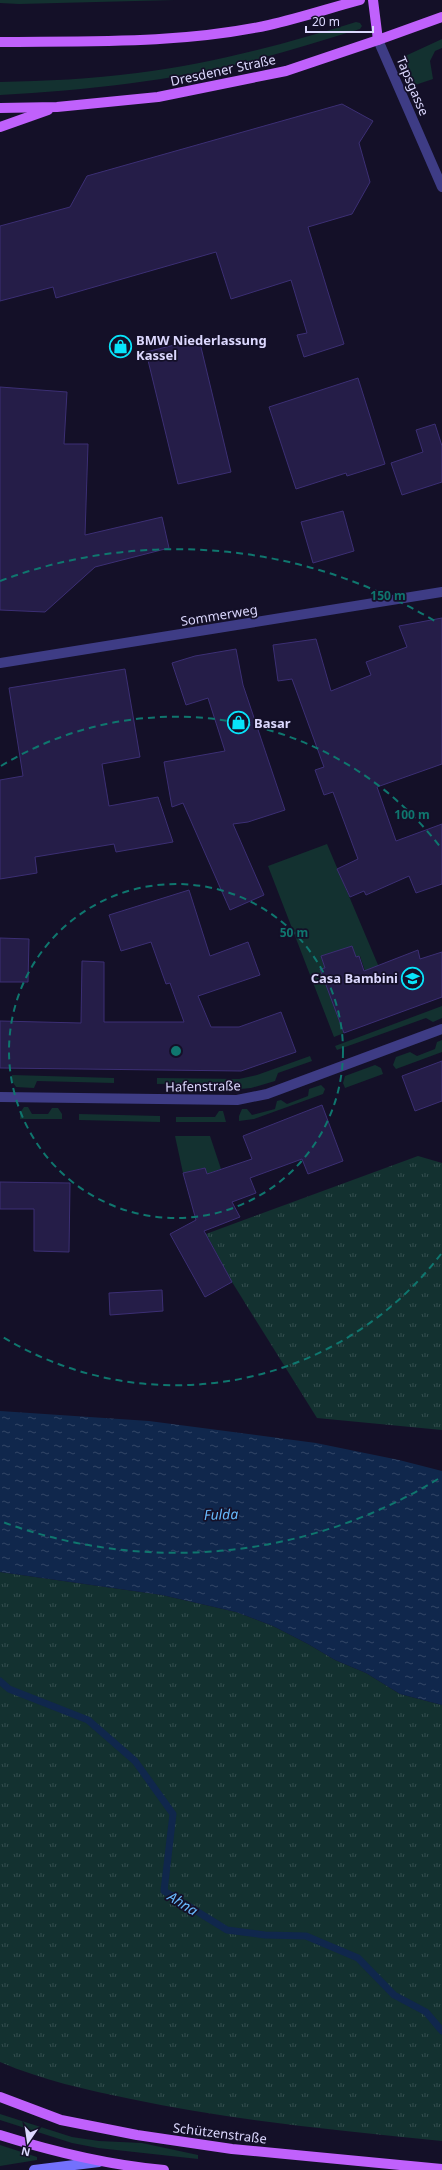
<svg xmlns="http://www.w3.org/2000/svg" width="442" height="2170" font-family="'Noto Sans',sans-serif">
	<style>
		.green { fill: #133130 }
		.park { fill: url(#park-tufts) }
		.water { fill: url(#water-ripples) }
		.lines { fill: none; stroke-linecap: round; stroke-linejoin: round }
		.stream { stroke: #10274c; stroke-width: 7 }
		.building { fill: #251d48; stroke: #3c2f74 }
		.minor { stroke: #3e3c85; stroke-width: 10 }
		.secondary { stroke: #7371fc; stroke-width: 10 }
		.primary { stroke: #c061fc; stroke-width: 10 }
		.ring { fill: none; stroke: #0f766e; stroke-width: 2; stroke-dasharray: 7 5 }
		.labels { text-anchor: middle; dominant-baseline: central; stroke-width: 3.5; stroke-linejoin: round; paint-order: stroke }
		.street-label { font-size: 13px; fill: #dcd8fe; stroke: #141028 }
		.poi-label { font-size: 13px; font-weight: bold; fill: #dcd8fe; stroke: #141028; text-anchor: start }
		.water-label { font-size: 14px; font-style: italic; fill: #68b9fc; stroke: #141028 }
		.centre { fill: #0f766e; stroke: #141028; stroke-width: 2 }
		.ring-label { font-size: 12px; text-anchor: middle; font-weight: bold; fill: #0f766e; stroke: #141028; stroke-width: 3.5; stroke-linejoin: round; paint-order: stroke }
	</style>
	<defs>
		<pattern id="park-tufts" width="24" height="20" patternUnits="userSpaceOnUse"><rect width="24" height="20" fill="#133130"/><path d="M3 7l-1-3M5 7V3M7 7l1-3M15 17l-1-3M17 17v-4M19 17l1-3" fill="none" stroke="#354e4f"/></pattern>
		<pattern id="water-ripples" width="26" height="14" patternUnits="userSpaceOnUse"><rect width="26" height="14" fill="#10274c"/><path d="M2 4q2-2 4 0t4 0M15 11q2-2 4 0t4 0" fill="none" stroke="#324667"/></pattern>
	</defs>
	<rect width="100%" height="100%" fill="#141028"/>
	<g class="green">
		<path d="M 0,0 L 175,0 L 19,4 L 0,3 Z"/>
		<path d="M 356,22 L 360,23 L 362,26 L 360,29 C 326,39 292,50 258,59 C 174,81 87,90 0,95 L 0,82 C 46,81 91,79 137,73 C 211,64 285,44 356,22 Z"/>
		<path d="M 442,39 L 442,48 L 435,51 L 430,61 L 433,79 L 412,86 L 404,70 L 403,57 Z"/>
		<path d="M 327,844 L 381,972 L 371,989 L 360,956 L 356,957 L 352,946 L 321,956 L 325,968 L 321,969 L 344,1033 L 334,1037 L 268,866 Z"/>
		<path d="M 442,1006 L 442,1018 L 433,1022 L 426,1018 L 337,1050 L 335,1046 Z"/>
		<path d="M 442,1040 L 442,1052 L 396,1069 L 393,1065 L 396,1057 L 410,1052 L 417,1056 L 435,1049 L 437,1042 Z"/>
		<path d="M 310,1056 L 312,1061 L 278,1073 L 275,1081 L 251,1088 L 218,1091 L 214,1083 L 157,1084 L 157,1078 L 239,1079 L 257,1075 Z"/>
		<path d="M 375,1065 L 381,1068 L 383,1074 L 345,1088 L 343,1083 L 345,1076 Z"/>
		<path d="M 12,1075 L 114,1078 L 114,1083 L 37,1081 L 34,1088 L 16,1087 L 12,1081 Z"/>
		<path d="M 321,1085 L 325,1089 L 323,1094 L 254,1119 L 239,1121 L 239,1116 L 242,1109 L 247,1109 L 252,1115 L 275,1109 L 277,1101 L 281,1100 L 287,1104 L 308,1096 L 309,1089 Z"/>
		<path d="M 24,1107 L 28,1107 L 32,1114 L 48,1114 L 52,1108 L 58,1108 L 62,1114 L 62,1119 L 20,1119 L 20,1113 Z"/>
		<path d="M 219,1111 L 223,1111 L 226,1122 L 176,1122 L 176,1117 L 215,1117 Z"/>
		<path d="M 79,1114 L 160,1116 L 160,1122 L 79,1120 Z"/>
		<path d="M 175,1136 L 210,1136 L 221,1169 L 207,1174 L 204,1168 L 183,1173 Z"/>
		<path d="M 0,2114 L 72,2137 L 99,2141 L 142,2143 L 198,2155 L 198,2159 L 98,2148 L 72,2143 L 0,2120 Z"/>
		<path d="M 0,2145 L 37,2157 L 37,2160 L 0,2166 Z"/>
	</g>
	<g class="park">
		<path d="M 418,1156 L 442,1163 L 442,1430 L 317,1418 L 232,1282 L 206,1234 Z"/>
		<path d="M 0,1572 L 162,1595 L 236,1612 L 273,1626 L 308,1644 L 335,1660 L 366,1673 L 400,1694 L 442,1705 L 442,2141 C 338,2130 234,2121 131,2099 C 87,2090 42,2080 0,2062 Z"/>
	</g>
	<path class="water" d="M 0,1411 L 149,1421 L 316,1443 L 399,1460 L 442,1471 L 442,1705 L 400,1694 L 366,1673 L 335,1660 L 308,1644 L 273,1626 L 236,1612 L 162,1595 L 0,1572 Z"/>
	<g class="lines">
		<path class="stream" d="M 0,1681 L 9,1689 L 88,1720 L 135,1761 L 173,1814 L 164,1891 L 227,1930 L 265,1935 L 306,1936 L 358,1958 L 394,1995 L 426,2012 L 442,2031"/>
	</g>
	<g class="building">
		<path d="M 342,104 L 373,121 L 359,143 L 370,182 L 352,214 L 308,227 L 344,344 L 304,357 L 297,335 L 307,333 L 291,280 L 231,299 L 216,252 L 56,298 L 53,287 L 0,301 L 0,226 L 70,207 L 87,176 Z"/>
		<path d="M 199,339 L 231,472 L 178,484 L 146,352 Z"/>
		<path d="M 358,378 L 385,464 L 347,476 L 346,473 L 296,489 L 269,407 Z"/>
		<path d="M 0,387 L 67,392 L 64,444 L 88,444 L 85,535 L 162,517 L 169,548 L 95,567 L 45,612 L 0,610 Z"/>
		<path d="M 435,424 L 442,446 L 442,482 L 402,495 L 391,463 L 423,452 L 416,430 Z"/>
		<path d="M 343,511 L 354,551 L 313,563 L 301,522 Z"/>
		<path d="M 442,618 L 442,764 L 377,787 L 396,841 L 442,824 L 442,884 L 416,893 L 409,876 L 366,895 L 364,891 L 350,897 L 337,869 L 358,859 L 333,792 L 324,795 L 315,770 L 324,767 L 292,679 L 278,681 L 273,645 L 316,639 L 331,691 L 371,675 L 366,662 L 407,647 L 399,626 Z"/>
		<path d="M 236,649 L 243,685 L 285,810 L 248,822 L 233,824 L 264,895 L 230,910 L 183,803 L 172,807 L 164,762 L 225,751 L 208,698 L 186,705 L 172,663 L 195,656 Z"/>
		<path d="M 125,669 L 140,757 L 102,764 L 109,806 L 158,797 L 173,842 L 116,852 L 114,844 L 35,857 L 37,873 L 0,879 L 0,780 L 23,776 L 9,688 Z"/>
		<path d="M 189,890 L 210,956 L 248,942 L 260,975 L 198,996 L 211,1027 L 239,1027 L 281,1012 L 296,1052 L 241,1071 L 0,1068 L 0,1021 L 81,1023 L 82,961 L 104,962 L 104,1022 L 184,1022 L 170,983 L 166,984 L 151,942 L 121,951 L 109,915 Z"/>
		<path d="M 0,938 L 29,939 L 28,982 L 0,982 Z"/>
		<path d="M 352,946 L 356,957 L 359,956 L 364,971 L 418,950 L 420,959 L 442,952 L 442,997 L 344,1033 L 320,969 L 325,968 L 321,956 Z"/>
		<path d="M 442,1061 L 442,1101 L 415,1111 L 402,1076 Z"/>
		<path d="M 322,1105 L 343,1161 L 308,1174 L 302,1159 L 250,1178 L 256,1193 L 232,1202 L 240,1217 L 204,1231 L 232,1282 L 205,1297 L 170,1234 L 196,1220 L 183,1173 L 205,1168 L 207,1174 L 252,1159 L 243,1136 Z"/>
		<path d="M 0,1182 L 70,1183 L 69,1252 L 34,1251 L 34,1209 L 0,1209 Z"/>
		<path d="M 162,1290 L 163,1311 L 110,1315 L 109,1293 Z"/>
	</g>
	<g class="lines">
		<g class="minor">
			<path d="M 378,40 L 442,187"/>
			<path d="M 0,663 L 442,592"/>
			<path d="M 0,1097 L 237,1100 L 267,1094 L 442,1029"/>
		</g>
		<path class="secondary" d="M 34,2170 L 99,2162"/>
		<g class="primary">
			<path d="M 373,0 L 378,40"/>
			<path d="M 0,42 C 90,41 181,44 269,25 C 300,18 330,8 360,0"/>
			<path d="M 0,108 L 57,107 L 158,97 L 286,71 L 378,40 L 442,17"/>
			<path d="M 0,127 L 48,110"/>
			<path d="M 0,2097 L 61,2120 L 137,2135 L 232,2149 L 442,2169"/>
			<path d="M 0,2135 C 54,2152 108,2165 164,2170"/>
		</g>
	</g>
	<g class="ring">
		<circle cx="176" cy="1051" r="167"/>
		<path d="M441 1254A334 334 0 0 1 1 1336M1 766A334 334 0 0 1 441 848"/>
		<path d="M438 1479A502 502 0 0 1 0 1521M0 581A502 502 0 0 1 438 623"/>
	</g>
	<defs>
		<symbol id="shop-ring" viewBox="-11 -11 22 22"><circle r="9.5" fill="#141028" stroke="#08e4fa" stroke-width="1.5"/><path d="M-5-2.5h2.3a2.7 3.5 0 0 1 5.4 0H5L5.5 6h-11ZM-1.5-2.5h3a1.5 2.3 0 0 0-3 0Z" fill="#08e4fa"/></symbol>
		<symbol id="school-ring" viewBox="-11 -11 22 22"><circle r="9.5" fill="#141028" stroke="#08e4fa" stroke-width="1.5"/><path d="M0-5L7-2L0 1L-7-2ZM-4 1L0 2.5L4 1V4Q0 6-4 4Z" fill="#08e4fa"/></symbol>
	</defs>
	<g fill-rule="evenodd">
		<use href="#shop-ring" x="108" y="334" width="25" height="25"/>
		<use href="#shop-ring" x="226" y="710" width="25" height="25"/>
		<use href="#school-ring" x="400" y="966" width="25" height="25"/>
	</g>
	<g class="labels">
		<g class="street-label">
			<text transform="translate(223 70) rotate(-12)">Dresdener Straße</text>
			<text transform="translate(413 86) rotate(67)">Tapsgasse</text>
			<text transform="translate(219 615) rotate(-9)">Sommerweg</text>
			<text transform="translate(203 1086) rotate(-1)">Hafenstraße</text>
			<text transform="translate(220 2133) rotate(7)">Schützenstraße</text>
		</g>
		<g class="poi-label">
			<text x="136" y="340">BMW Niederlassung<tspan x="136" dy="15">Kassel</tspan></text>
			<text x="254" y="723">Basar</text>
			<text x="398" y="978" text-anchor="end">Casa Bambini</text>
		</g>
		<g class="water-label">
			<text transform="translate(221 1514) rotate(-2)">Fulda</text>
			<text transform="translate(183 1903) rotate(32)">Ahna</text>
		</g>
	</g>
	<circle cx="176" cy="1051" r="6" class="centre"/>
	<g class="ring-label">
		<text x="388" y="600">150 m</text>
		<text x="412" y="819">100 m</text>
		<text x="294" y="937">50 m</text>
	</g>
	<g transform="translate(28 2142) rotate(193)" stroke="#141028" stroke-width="3" paint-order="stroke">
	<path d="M0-3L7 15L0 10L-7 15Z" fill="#dcd8fe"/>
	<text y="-6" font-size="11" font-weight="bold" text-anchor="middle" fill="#dcd8fe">N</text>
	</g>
	<path d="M306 26v6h67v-6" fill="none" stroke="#dcd8fe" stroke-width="2"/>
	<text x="312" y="26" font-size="12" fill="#dcd8fe" stroke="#141028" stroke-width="3" paint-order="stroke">20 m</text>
</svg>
